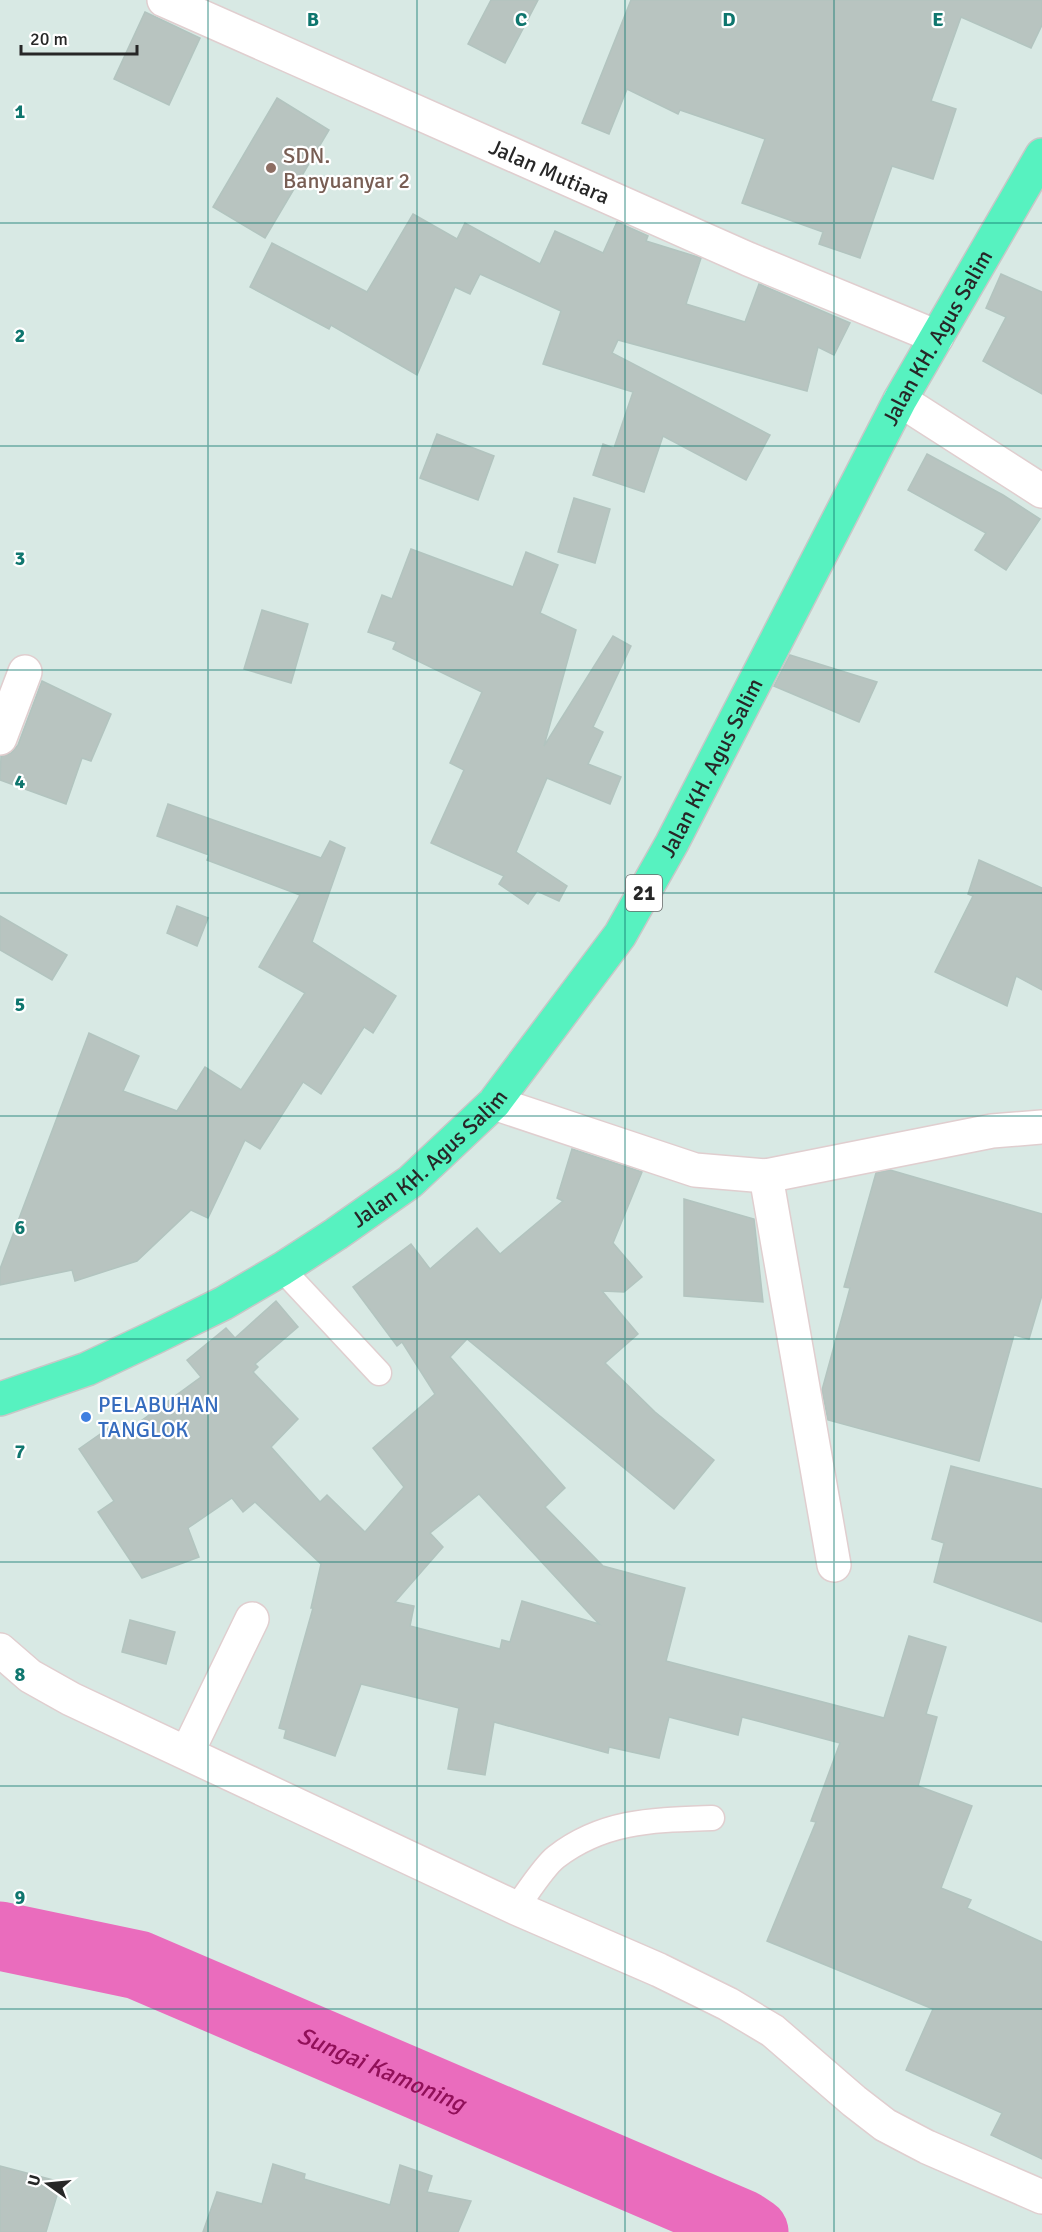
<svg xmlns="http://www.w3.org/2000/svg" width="1042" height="2232" font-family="Signika,sans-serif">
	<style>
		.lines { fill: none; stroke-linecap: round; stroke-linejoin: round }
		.river { stroke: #ea6cbd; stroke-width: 69 }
		.building { fill: #b8c4c0; stroke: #b2c4bf; stroke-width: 1.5; fill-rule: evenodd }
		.service-casing { stroke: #e0cecf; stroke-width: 27 }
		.minor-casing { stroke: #e0cecf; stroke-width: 36 }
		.trunk-casing { stroke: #c7c7c7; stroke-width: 36 }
		.service { stroke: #fff; stroke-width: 24 }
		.minor { stroke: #fff; stroke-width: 33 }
		.trunk { stroke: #57f2c0; stroke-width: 33 }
		.grid { fill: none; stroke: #0f766e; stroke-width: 1.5; stroke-opacity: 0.55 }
		.education-dot { fill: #8d6e63; stroke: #fff; stroke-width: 2 }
		.shop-dot { fill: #3f7fe0; stroke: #fff; stroke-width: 2 }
		.labels { text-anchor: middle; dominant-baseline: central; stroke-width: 4.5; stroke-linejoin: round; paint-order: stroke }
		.shield { fill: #fff; stroke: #686868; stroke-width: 1.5 }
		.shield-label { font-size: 21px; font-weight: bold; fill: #272727 }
		.education-label { font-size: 22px; fill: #785e54; stroke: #fff; text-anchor: start }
		.street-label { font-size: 22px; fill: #272727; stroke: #fff }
		.shop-label { font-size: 22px; fill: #366cbe; stroke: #fff; text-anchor: start }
		.water-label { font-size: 24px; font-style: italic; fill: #911059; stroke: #fff }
		.grid-label { font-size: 20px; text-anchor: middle; font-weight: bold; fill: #0f766e; stroke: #fff; stroke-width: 4.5; stroke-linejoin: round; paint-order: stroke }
	</style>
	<rect width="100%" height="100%" fill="#d8e9e4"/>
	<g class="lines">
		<path class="river" id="s1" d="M 0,1936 L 138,1965 L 742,2224 L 754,2232"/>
	</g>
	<g class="building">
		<path d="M 491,0 L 538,0 L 505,63 L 468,44 Z"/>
		<path d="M 631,0 L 1042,0 L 1042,25 L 1031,48 L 961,17 L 931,101 L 956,109 L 933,179 L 892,166 L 860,258 L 819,244 L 823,232 L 742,203 L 765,139 L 680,110 L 678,114 L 627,89 L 609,134 L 582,123 Z"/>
		<path d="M 145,12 L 200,38 L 169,105 L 114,79 Z"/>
		<path d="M 277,98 L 329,130 L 265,238 L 213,207 Z"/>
		<path d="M 413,214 L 457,239 L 465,223 L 540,264 L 555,231 L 603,253 L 617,222 L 648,236 L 646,241 L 701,258 L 686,304 L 745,322 L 759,284 L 850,323 L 834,355 L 818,347 L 807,391 L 618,340 L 612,353 L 770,435 L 746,480 L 663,436 L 644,492 L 593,475 L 603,444 L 614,448 L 633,392 L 543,364 L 561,311 L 480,274 L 470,294 L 455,287 L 417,375 L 331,325 L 329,329 L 250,287 L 272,243 L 367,292 Z"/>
		<path d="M 1001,274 L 1042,292 L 1042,394 L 983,361 L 1006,317 L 986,308 Z"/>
		<path d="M 437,434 L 494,456 L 478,500 L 420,478 Z"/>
		<path d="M 927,454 L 1003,495 L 1040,519 L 1006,570 L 975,550 L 986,533 L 908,490 Z"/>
		<path d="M 574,498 L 610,509 L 595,563 L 558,552 Z"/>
		<path d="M 411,549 L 513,587 L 526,552 L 558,565 L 540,613 L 576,630 L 544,746 L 613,636 L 631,646 L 593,727 L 603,732 L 588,764 L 621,777 L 610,804 L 547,778 L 516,852 L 567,886 L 559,901 L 537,891 L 528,904 L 499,884 L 504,876 L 431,843 L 464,770 L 450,763 L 482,692 L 393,649 L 396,642 L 368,632 L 382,595 L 392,599 Z"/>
		<path d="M 262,610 L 308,624 L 291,683 L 244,669 Z"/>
		<path d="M 790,655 L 877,682 L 859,722 L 774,686 Z"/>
		<path d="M 42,681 L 111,714 L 91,761 L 82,758 L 66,804 L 0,780 L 1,756 L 11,753 L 18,745 Z"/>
		<path d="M 168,804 L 321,858 L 330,841 L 345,848 L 312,942 L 396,996 L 373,1033 L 364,1027 L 321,1094 L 303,1082 L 260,1149 L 245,1140 L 208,1218 L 191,1210 L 137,1261 L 75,1281 L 72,1270 L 0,1285 L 0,1269 L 89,1033 L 139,1056 L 123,1091 L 177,1111 L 205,1067 L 241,1090 L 305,993 L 259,967 L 300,895 L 207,860 L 209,855 L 157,836 Z"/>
		<path d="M 979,860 L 1042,888 L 1042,990 L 1016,976 L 1007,1006 L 935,972 L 973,896 L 968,894 Z"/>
		<path d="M 177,906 L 208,918 L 197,946 L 167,933 Z"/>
		<path d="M 0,916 L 67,955 L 52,980 L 0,950 Z"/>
		<path d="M 572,1149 L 642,1172 L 613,1243 L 642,1277 L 624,1292 L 602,1291 L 638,1334 L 605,1363 L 655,1412 L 714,1460 L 674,1509 L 467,1339 L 450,1357 L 565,1488 L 545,1507 L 603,1566 L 685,1588 L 666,1661 L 884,1718 L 909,1636 L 946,1647 L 926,1714 L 937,1717 L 918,1786 L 972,1806 L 941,1888 L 971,1900 L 967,1908 L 1042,1942 L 1042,2159 L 991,2135 L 1002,2113 L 906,2070 L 933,2009 L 767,1941 L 816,1822 L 811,1821 L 840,1743 L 742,1717 L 738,1735 L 669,1717 L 659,1758 L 609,1747 L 608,1753 L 494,1722 L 485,1775 L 448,1769 L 459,1708 L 361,1684 L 335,1756 L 284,1738 L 286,1730 L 279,1728 L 313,1608 L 311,1608 L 321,1564 L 255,1502 L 243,1512 L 232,1498 L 188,1528 L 199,1557 L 142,1578 L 98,1512 L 114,1501 L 79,1449 L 116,1423 L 123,1434 L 201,1377 L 187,1360 L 226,1328 L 235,1338 L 276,1301 L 298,1327 L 255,1364 L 258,1367 L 253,1372 L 298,1419 L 271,1447 L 320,1502 L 327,1495 L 365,1532 L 404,1487 L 373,1448 L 435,1394 L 402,1342 L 397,1346 L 353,1287 L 411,1244 L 430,1269 L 477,1228 L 500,1254 L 563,1201 L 557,1198 ZM 479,1494 L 513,1531 L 599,1624 L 522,1601 L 510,1642 L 502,1640 L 500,1649 L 410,1626 L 414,1606 L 395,1602 L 443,1547 L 430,1533 Z"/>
		<path d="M 890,1170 L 1042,1214 L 1042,1295 L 1029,1339 L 1014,1335 L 979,1461 L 828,1420 L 822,1390 L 850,1288 L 844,1287 L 876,1173 Z"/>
		<path d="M 684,1199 L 754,1219 L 763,1302 L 684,1296 Z"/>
		<path d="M 951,1466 L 1042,1489 L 1042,1622 L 934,1582 L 944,1543 L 932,1539 Z"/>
		<path d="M 130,1620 L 175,1632 L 166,1664 L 122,1652 Z"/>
		<path d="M 273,2164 L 305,2174 L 304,2179 L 390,2205 L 400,2165 L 432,2176 L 427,2192 L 471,2201 L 458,2232 L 203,2232 L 217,2192 L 262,2204 Z"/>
		<path d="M 0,2166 L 61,2182 L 46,2232 L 0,2232 Z"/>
	</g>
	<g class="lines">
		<defs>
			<g id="service">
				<path d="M 282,1269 L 379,1373"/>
				<path d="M 516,1908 C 526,1895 544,1866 556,1857 C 604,1820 655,1820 712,1818"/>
			</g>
			<g id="minor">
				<path id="s2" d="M 164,0 L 748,259 L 937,337"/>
				<path d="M 900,400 L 1042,491"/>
				<path d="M 0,738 L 25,672"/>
				<path d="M 494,1103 L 695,1170 L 766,1176 L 992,1131 L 1042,1127"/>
				<path d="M 766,1176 L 834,1565"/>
				<path d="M 0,1650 L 30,1676 L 71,1699 L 516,1908 L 659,1970 L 728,2004 L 773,2031 L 854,2101 L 885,2125 L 927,2147 L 1042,2197"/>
				<path d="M 187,1753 L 252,1619"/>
			</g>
			<g id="trunk">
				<path id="s3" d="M 0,1399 L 87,1369 L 155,1337 L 224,1303 L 282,1269 L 336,1234 L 410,1182 L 494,1103 L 620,935 L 672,843 L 900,400 L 1042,155"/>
			</g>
		</defs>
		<use href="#service" class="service-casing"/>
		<use href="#minor" class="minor-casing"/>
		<use href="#trunk" class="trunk-casing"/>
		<use href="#service" class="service"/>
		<use href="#minor" class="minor"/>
		<use href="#trunk" class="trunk"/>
	</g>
	<path class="grid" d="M 208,0 L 208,2232M 417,0 L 417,2232M 625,0 L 625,2232M 834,0 L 834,2232M 0,223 L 1042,223M 0,446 L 1042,446M 0,670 L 1042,670M 0,893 L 1042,893M 0,1116 L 1042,1116M 0,1339 L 1042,1339M 0,1562 L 1042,1562M 0,1786 L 1042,1786M 0,2009 L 1042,2009"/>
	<circle class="education-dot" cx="271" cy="168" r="6"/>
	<circle class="shop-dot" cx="86" cy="1417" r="6"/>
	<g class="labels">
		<rect class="shield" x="626" y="875" width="36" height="36" rx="4.5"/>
		<g class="shield-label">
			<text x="644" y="893">21</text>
		</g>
		<g class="education-label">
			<text x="283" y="155">SDN.<tspan x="283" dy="25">Banyuanyar 2</tspan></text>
		</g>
		<g class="street-label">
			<text stroke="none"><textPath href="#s2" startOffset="422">Jalan Mutiara</textPath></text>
			<text stroke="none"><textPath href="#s3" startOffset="1468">Jalan KH. Agus Salim</textPath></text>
			<text stroke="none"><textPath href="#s3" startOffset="982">Jalan KH. Agus Salim</textPath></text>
			<text stroke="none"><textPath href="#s3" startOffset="496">Jalan KH. Agus Salim</textPath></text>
		</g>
		<g class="shop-label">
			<text x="98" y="1404">PELABUHAN<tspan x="98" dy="25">TANGLOK</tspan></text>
		</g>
		<g class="water-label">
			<text stroke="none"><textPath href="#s1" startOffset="406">Sungai Kamoning</textPath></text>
		</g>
	</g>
	<g class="grid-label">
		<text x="313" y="26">B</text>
		<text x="521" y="26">C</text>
		<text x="729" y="26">D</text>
		<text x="938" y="26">E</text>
		<text x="20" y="118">1</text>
		<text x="20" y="342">2</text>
		<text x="20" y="565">3</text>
		<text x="20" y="788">4</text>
		<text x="20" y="1011">5</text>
		<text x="20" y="1234">6</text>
		<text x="20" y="1458">7</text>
		<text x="20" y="1681">8</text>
		<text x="20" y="1904">9</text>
	</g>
	<g transform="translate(48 2184) rotate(285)" stroke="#ffffff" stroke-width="4.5" paint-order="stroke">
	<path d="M0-4.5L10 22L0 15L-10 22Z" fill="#272727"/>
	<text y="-9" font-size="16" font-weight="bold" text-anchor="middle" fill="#272727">U</text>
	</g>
	<path d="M21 45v9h116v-9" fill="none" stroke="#272727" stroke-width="3"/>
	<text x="30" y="45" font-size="18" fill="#272727" stroke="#ffffff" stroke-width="4.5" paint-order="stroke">20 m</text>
</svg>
